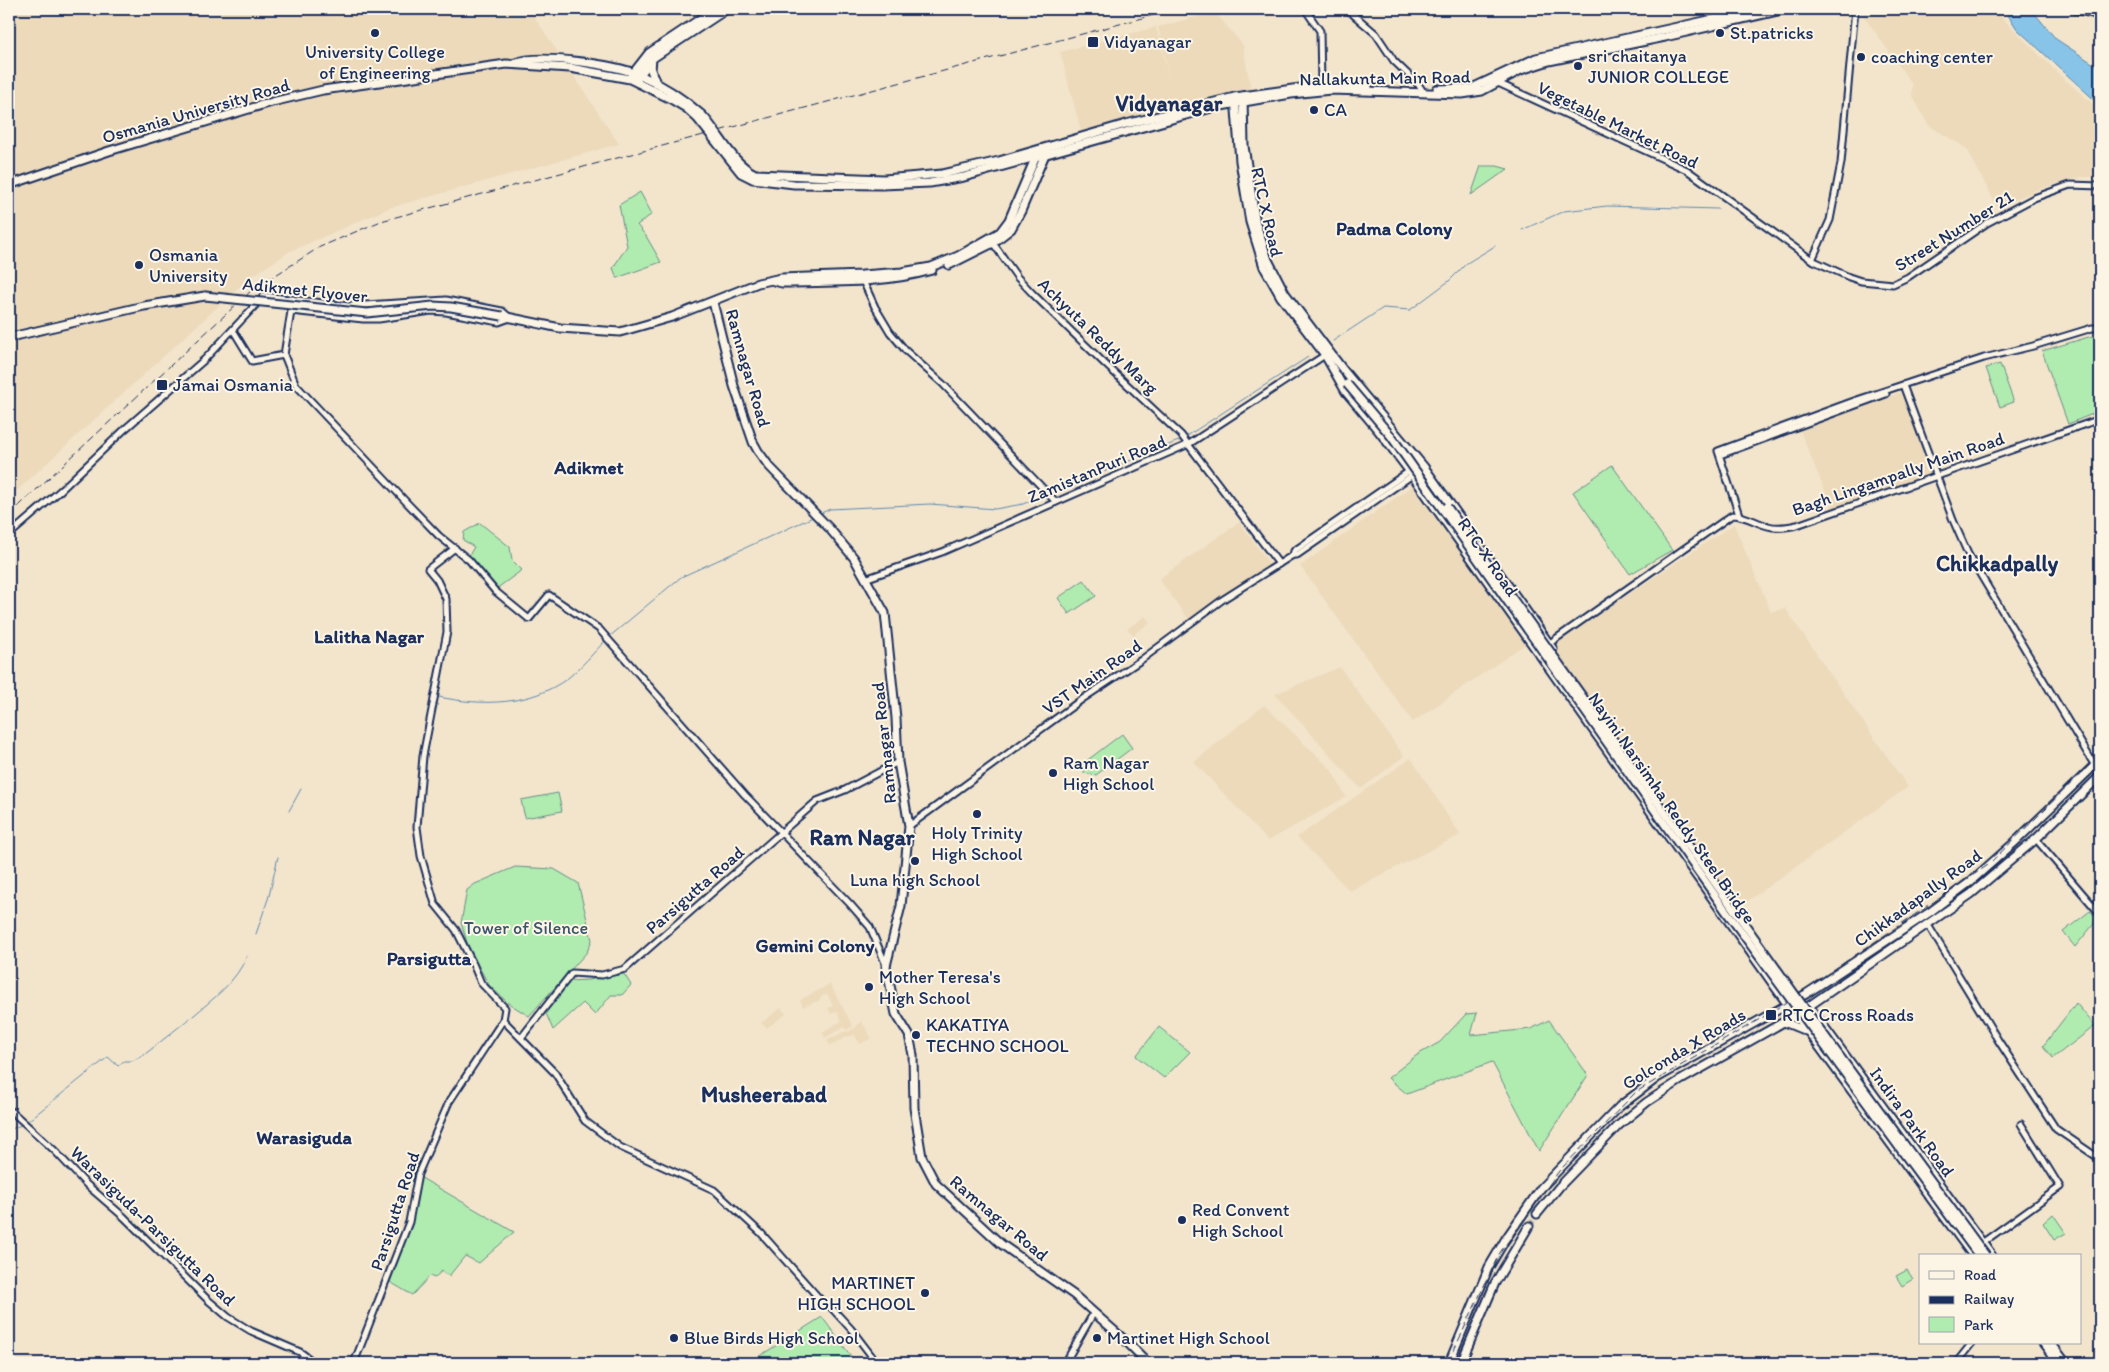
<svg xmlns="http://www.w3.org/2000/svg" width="2109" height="1372" font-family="Itim,sans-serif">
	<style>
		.built { fill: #ecdabb }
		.green { fill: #b0ebaf; stroke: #668d86 }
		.water { fill: #87c4e7; stroke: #5c88b0 }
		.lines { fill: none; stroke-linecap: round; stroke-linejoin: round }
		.stream { stroke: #5c88b0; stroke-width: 1 }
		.major-tunnel { stroke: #c8c1b6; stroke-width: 7; stroke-dasharray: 7 3.5; stroke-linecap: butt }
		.minor-casing { stroke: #1b2f5e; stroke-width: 9 }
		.major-casing { stroke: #1b2f5e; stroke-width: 11 }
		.minor { stroke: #fcf5e5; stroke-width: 5 }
		.major { stroke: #fcf5e5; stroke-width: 7 }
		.rail { stroke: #1b2f5e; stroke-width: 1; stroke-dasharray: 8 4; stroke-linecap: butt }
		.major-bridge-casing { stroke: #1b2f5e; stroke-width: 11; stroke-linecap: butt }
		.major-bridge { stroke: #fcf5e5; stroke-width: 7 }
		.poi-dot { fill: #1b2f5e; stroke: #fcf5e5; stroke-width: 2 }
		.labels { text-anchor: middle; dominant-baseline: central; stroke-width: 4; stroke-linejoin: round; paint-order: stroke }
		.poi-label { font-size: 18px; fill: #1b2f5e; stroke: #fcf5e5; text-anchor: start }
		.street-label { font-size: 18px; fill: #1b2f5e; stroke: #fcf5e5 }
		.park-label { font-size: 18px; fill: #39556e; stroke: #fcf5e5 }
		.neighbourhood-label { font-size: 19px; font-weight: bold; fill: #1b2f5e; stroke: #fcf5e5 }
		.district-label { font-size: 22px; font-weight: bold; fill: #1b2f5e; stroke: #fcf5e5 }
	</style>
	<rect width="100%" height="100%" fill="#f3e5cc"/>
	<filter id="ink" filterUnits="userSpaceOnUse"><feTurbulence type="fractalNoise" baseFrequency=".02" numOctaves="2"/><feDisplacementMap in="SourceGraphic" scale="10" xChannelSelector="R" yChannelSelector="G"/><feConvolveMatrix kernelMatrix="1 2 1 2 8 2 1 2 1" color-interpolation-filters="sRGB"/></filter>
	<g filter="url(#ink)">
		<g class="built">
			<path d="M 9,9 L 529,9 L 619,144 L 389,208 L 289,252 L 248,279 L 9,498 Z"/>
			<path d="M 1862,9 L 1993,9 L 2063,78 L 2100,110 L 2100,177 L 2081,177 L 2039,189 L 1997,207 L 1967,149 L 1928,125 L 1912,94 L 1912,84 L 1860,11 Z"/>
			<path d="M 1215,12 L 1243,45 L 1251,91 L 1177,105 L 1081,131 L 1060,52 L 1156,27 L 1170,80 L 1158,27 Z"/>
			<path d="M 1902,392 L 1935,474 L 1833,511 L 1799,428 Z"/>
			<path d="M 1416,483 L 1527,643 L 1413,722 L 1300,566 Z"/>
			<path d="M 1239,522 L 1271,566 L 1191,623 L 1159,579 Z"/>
			<path d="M 1734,524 L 1771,612 L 1785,608 L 1908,787 L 1738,908 L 1551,646 Z"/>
			<path d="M 1145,616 L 1150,623 L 1138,631 L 1134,635 L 1127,629 Z"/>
			<path d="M 1340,667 L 1404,756 L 1361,789 L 1275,694 Z"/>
			<path d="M 1264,705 L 1331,769 L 1346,797 L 1268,841 L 1194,762 Z"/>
			<path d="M 1411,758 L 1460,835 L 1350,891 L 1297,837 Z"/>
			<path d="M 830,984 L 853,1026 L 847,1030 L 844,1027 L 825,1038 L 822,1032 L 841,1021 L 837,1012 L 831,1014 L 828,1008 L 833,1006 L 827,994 L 820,998 L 820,1000 L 803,1007 L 800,1000 Z"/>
			<path d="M 781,1008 L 786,1014 L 767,1028 L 761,1023 Z"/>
			<path d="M 861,1021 L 872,1038 L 860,1044 L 854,1034 L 852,1036 L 843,1037 L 844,1039 L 830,1045 L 827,1040 L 846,1031 L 850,1032 L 850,1030 L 854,1029 Z"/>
		</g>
		<g class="green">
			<path d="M 1481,166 L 1497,166 L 1508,169 L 1471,195 Z"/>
			<path d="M 640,192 L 652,214 L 637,225 L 646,236 L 661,262 L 617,278 L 613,268 L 627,246 L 619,205 Z"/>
			<path d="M 2092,336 L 2100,339 L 2100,411 L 2068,424 L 2042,351 Z"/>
			<path d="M 2000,364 L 2014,402 L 2000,407 L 1986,368 Z"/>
			<path d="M 1612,465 L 1672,550 L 1630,574 L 1573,492 Z"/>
			<path d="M 480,523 L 510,547 L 512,560 L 522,570 L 496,589 L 468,557 L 474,547 L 463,540 L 464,532 Z"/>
			<path d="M 1084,580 L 1096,596 L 1069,614 L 1058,598 Z"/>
			<path d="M 1122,734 L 1132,748 L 1096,775 L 1084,773 L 1085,762 Z"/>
			<path d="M 558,793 L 562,811 L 525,818 L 521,800 Z"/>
			<path d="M 515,867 L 554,869 L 578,883 L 592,940 L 587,952 L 529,1016 L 508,1003 L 489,985 L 469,949 L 461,923 L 467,890 L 475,884 Z"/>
			<path d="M 2090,911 L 2098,919 L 2075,947 L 2063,932 Z"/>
			<path d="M 624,974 L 631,985 L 622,995 L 611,995 L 595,1015 L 583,1003 L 553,1030 L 545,1011 L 567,981 L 588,980 Z"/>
			<path d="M 2076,1003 L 2095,1026 L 2053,1058 L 2043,1046 Z"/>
			<path d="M 1477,1013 L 1471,1035 L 1531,1029 L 1549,1020 L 1588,1075 L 1539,1151 L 1492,1062 L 1407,1094 L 1388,1078 L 1417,1055 L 1440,1042 L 1466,1014 Z"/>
			<path d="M 1159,1027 L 1190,1052 L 1164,1078 L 1136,1056 Z"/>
			<path d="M 418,1176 L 514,1232 L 479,1263 L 465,1256 L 449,1276 L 442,1271 L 434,1278 L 430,1276 L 412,1295 L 390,1282 L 412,1223 Z"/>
			<path d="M 2053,1214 L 2066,1233 L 2054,1240 L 2043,1223 Z"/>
			<path d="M 1907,1270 L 1913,1279 L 1902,1286 L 1896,1276 Z"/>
			<path d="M 822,1317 L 856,1363 L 749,1363 L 753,1360 Z"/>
		</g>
		<path class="water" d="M 2004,9 L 2031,9 L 2056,39 L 2100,68 L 2100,105 L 2017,29 Z"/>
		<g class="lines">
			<g class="stream">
				<path d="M 1522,230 L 1564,211 L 1607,206 L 1718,209"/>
				<path d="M 1333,341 L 1383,308 L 1410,310 L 1449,281 L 1467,263 L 1495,246"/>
				<path d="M 1184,438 L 1308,357"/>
				<path d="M 1050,493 L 1181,440"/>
				<path d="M 819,514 L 830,509 L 930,504 L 995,509 L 1023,504 L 1046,494"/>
				<path d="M 609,637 L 681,577 L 813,517"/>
				<path d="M 439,697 C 483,706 530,706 568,678 C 582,667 594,652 606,640"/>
				<path d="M 289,811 L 301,789"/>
				<path d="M 256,934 L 269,896 L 278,857"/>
				<path d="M 193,1016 C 214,998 236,982 247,956"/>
				<path d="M 29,1120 L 108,1057 L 118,1066 L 124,1061 L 132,1061 L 144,1055 L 190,1018"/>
				<path d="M 9,1130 L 21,1125"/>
			</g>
			<path class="major-tunnel" d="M 1529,1226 L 1537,1214"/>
			<defs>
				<g id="minor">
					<path d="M 1305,9 L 1320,31 L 1321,85"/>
					<path d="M 1347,9 L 1376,34 L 1394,61 L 1418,84 L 1424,93"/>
					<path d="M 1498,83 L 1687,170 L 1812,260 L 1849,277 L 1861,281 L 1893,284 L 1908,277 L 1987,223 L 2034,198 L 2070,185 L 2100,186"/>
					<path d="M 993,243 L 1017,277 L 1033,294 L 1104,363 L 1181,435 L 1279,564"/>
					<path d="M 1812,260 L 1830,220 L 1841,163 L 1855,9"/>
					<path d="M 863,281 L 875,307 L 890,332 L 906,351 L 943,384 L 1056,502"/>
					<path d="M 293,299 L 284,355 L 296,385 L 410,506 L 439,536 L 469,560 L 495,591 L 529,619 L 549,595 L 599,629 L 745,795 L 850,904 L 870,927 L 886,965"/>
					<path d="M 233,330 L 252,361 L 284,355"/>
					<path d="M 1903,385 L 1953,520 L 1968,554 L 2095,766 L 2100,771"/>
					<path d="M 1720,455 L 1886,394"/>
					<path d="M 1739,515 L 1718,451 L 1854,401 L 1984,358 L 2033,346 L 2092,328 L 2100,328"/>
					<path d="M 9,535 L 61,490 L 125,429 L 204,360 L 264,296 L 349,306 L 446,300 L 502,311 L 510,318 L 499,322 L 446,312 L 431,311 L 379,319 L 363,319 L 291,311"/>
					<path d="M 455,548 L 428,569 L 437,580 L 446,599 L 447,632 L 423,756 L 417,827 L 421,856 L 435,904 L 456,930 L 473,964 L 481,983 L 505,1008 L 503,1020 L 555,1073 L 585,1121 L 620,1147 L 714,1190 L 761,1233 L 825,1305 L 828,1304 L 851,1329 L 877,1363"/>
					<path d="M 1293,555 L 1294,551 L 1421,463"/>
					<path d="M 865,579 L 942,552 L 1189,444 L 1325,355"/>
					<path d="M 1547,645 L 1732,515 C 1745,515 1756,523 1768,526 C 1778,529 1788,527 1797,525 L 2100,419"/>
					<path d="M 909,826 L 1081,700 L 1141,660 L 1222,600 L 1293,555 L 1297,555 L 1424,467"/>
					<path d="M 2036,839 L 2100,914"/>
					<path d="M 1928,925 L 1998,1040 L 2056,1129 L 2100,1159"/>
					<path d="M 521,1038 L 572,973 L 602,975 L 625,969 L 817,801 L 845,790 L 898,762"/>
					<path d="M 9,1109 L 54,1150 L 87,1185 L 124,1217 L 208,1300 L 228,1317 L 251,1331 L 300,1352 L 315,1363"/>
					<path d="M 1982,1243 L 2060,1187 L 2021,1124"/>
					<path d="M 354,1363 L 409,1222 L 418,1174 L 449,1102 L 503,1020"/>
					<path d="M 1065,1363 L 1093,1314"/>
					<path d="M 1956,1363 L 1972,1343"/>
				</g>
				<g id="major">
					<path d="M 2074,9 L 2100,15"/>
					<path d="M 652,58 L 651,70 L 656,83"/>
					<path d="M 515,63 C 539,53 616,65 640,75 C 663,85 684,99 702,115"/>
					<path d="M 631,76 L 649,53 L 715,9"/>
					<path d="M 637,79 L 653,58 L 727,9"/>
					<path d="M 1437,89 L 1472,88 L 1536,58 L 1759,9"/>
					<path d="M 1243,96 L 1244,146 L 1256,224 L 1268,260 L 1285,293 L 1344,371 L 1424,467 L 1553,649"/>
					<path d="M 1235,97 L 1240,161 L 1250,222 L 1264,267 L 1281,297 L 1325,355 L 1346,392 L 1378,430 L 1410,472 L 1788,1005"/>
					<path d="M 755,174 L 884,179 L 942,174 L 999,161 L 1126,124 L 1235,97 L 1321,85 L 1368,87"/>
					<path d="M 753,179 L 794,184 L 882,185 L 930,183 L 964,177 L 1215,107 L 1291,94 L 1331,90 L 1462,94 L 1482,91 L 1521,70 L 1549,61 L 1665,37 L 1786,9"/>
					<path d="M 9,185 L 109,151 L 272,102 L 323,90 L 506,64 L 570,68 L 630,79 L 671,99 L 686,108 L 698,119"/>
					<path d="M 949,265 L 993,243 L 1011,229 L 1021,211 L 1046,152"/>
					<path d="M 774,281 L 782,283 C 832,282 884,284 932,270"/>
					<path d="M 713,302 L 734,386 L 753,442 L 758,451 L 769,466 L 829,528 L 854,558 L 885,613 L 896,718 L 898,762 L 909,826 L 901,906 L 886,966 L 896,1014 L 909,1035 L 913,1055 L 914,1108 L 922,1157 L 936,1184 L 1001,1244 L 1074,1295 L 1127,1342 L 1148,1363"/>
					<path d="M 502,316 L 560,328 L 620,332 L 672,317 L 758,283 L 781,278 L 862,275 L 902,272 L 931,267 L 958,256 L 1000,232 L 1009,220 L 1037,154"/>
					<path d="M 11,337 L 144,306 L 205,296"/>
					<path d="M 1809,1006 L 1992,1256"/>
					<path d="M 1796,1015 L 1973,1256"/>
					<path d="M 1784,1022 L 1806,1031"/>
					<path d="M 1537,1214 L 1559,1187 L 1619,1125 L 1647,1102 L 1681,1080 L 1796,1015 L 1971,894 L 2036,839 L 2100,776"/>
					<path d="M 2043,1343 L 2058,1363"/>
					<path d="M 2051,1343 L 2066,1363"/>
					<path d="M 1449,1363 L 1489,1267 L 1505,1240 L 1541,1188 L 1620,1106 L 1657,1078 L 1806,994 L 1930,912 L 1970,882 L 2014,843 L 2100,760"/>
					<path d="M 1461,1363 L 1495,1283 L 1529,1226"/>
				</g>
			</defs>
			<use href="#minor" class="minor-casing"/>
			<use href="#major" class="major-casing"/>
			<use href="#minor" class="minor"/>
			<use href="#major" class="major"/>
			<g class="rail">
				<path d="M 9,515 L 252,290 L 320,247 L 381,221 L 1176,9"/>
				<path d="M 1448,1363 L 1499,1254 L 1559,1171 L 1636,1092 L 1770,1013 L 1988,865 L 2100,755"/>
			</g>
			<defs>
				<g id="major-bridge">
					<path d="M 702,115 C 720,134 731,162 755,174"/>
					<path d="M 698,119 L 741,173 L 753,179"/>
					<path d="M 205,296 L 367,313 L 433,306 L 451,307 L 502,316"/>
					<path d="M 1347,384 L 1391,436 L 1726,911 L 1979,1256"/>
					<path d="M 1447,507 L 1813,1020 L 1986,1256"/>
				</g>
			</defs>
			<use href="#major-bridge" class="major-bridge-casing"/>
			<use href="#major-bridge" class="major-bridge"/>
		</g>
	</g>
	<g class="poi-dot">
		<circle cx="375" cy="33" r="5"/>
		<circle cx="1720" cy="33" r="5"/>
		<rect x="1087" y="36" width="12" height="12" rx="2.5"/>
		<circle cx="1861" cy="57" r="5"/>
		<circle cx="1578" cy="66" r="5"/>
		<circle cx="1314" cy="110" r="5"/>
		<circle cx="139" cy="265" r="5"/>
		<rect x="156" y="379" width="12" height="12" rx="2.5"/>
		<circle cx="1053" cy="773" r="5"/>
		<circle cx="977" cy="814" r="5"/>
		<circle cx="915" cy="861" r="5"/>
		<circle cx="869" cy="987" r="5"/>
		<rect x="1765" y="1009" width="12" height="12" rx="2.5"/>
		<circle cx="916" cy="1035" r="5"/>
		<circle cx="1182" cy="1220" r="5"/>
		<circle cx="925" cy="1293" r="5"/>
		<circle cx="674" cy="1338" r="5"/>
		<circle cx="1097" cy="1338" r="5"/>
	</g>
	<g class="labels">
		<g class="poi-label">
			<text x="1730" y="33">St.patricks</text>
			<text x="1104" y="42">Vidyanagar</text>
			<text x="375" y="52" text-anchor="middle">University College<tspan x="375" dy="21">of Engineering</tspan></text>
			<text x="1588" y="56">sri chaitanya<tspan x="1588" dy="21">JUNIOR COLLEGE</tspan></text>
			<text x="1871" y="57">coaching center</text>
			<text x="1324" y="110">CA</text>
			<text x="149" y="255">Osmania<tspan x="149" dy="21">University</tspan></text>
			<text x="173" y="385">Jamai Osmania</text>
			<text x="1063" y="763">Ram Nagar<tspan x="1063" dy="21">High School</tspan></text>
			<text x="977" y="833" text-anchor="middle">Holy Trinity<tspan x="977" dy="21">High School</tspan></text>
			<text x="915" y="880" text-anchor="middle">Luna high School</text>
			<text x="879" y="977">Mother Teresa's<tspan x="879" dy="21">High School</tspan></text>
			<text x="1782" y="1015">RTC Cross Roads</text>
			<text x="926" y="1025">KAKATIYA<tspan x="926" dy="21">TECHNO SCHOOL</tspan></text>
			<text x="1192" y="1210">Red Convent<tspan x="1192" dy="21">High School</tspan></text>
			<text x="915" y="1283" text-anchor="end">MARTINET<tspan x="915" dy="21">HIGH SCHOOL</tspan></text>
			<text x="684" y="1338">Blue Birds High School</text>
			<text x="1107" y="1338">Martinet High School</text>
		</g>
		<g class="street-label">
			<text transform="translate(1385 78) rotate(-1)">Nallakunta Main Road</text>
			<text transform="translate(196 111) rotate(-16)">Osmania University Road</text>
			<text transform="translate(1618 125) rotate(26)">Vegetable Market Road</text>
			<text transform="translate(1267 212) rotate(77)">RTC X Road</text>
			<text transform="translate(1954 231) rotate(-32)">Street Number 21</text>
			<text transform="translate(305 290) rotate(6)">Adikmet Flyover</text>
			<text transform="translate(1098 336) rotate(44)">Achyuta Reddy Marg</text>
			<text transform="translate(748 368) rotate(74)">Ramnagar Road</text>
			<text transform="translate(1097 469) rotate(-23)">ZamistanPuri Road</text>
			<text transform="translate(1898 474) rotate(-19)">Bagh Lingampally Main Road</text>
			<text transform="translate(1488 557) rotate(55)">RTC X Road</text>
			<text transform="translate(1092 677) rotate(-35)">VST Main Road</text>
			<text transform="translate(884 743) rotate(-96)">Ramnagar Road</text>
			<text transform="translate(1672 808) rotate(55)">Nayini Narsimha Reddy Steel Bridge</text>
			<text transform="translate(695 890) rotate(-41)">Parsigutta Road</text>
			<text transform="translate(1918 898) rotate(-36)">Chikkadapally Road</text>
			<text transform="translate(1684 1049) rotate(-31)">Golconda X Roads</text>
			<text transform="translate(1912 1122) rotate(54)">Indira Park Road</text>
			<text transform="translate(395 1211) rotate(-72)">Parsigutta Road</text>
			<text transform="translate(999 1218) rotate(40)">Ramnagar Road</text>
			<text transform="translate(153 1226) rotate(44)">Warasiguda-Parsigutta Road</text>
		</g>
		<g class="park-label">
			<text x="526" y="928">Tower of Silence</text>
		</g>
		<g class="neighbourhood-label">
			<text x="1394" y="228">Padma Colony</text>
			<text x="589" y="467">Adikmet</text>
			<text x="369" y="636">Lalitha Nagar</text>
			<text x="815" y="945">Gemini Colony</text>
			<text x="429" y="958">Parsigutta</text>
			<text x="304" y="1137">Warasiguda</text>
		</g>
		<g class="district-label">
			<text x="1169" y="103">Vidyanagar</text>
			<text x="1997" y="563">Chikkadpally</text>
			<text x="862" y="837">Ram Nagar</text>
			<text x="764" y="1094">Musheerabad</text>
		</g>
	</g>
	<rect width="2109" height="1372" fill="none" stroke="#fcf5e5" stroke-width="30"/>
	<rect x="15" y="15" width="2079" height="1342" fill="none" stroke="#1b2f5e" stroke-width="2" filter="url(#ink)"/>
	<rect x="1919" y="1254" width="162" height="90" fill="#fcf5e5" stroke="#a2a6af"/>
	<rect x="1929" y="1271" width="25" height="8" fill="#fcf5e5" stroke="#a2a6af"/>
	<text x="1964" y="1280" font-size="15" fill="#1b2f5e">Road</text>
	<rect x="1929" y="1296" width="25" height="8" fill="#1b2f5e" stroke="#a2a6af"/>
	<text x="1964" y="1304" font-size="15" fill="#1b2f5e">Railway</text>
	<rect x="1929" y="1317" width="25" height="15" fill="#b0ebaf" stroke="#a2a6af"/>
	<text x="1964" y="1330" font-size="15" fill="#1b2f5e">Park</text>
</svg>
